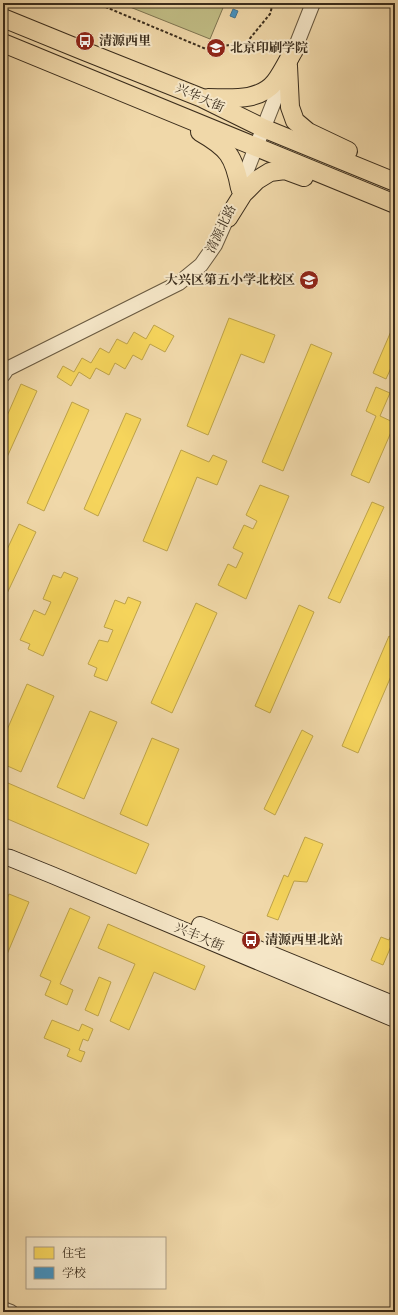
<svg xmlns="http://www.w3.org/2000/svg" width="398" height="1315" font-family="'Libre Bodoni','Noto Serif SC',serif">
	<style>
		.green { fill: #c0bc84; stroke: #7e7450 }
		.homes { fill: #f6d55c; stroke: #bea349 }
		.schools { fill: #4393c3; stroke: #417491 }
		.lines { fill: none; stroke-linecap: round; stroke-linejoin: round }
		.tertiary-casing { stroke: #68583f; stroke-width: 16 }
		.secondary-casing { stroke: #3b2d1c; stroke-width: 18 }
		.primary-casing { stroke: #3b2d1c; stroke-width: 20 }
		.path { stroke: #3b2d1c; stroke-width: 2; stroke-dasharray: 3 2; stroke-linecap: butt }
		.tertiary { stroke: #f5e6c7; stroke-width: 14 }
		.secondary { stroke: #f5e6c7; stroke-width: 16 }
		.primary { stroke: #f0d8a9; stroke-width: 18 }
		.labels { text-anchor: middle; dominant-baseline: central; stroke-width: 4; stroke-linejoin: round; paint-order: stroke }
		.poi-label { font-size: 13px; font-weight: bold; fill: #3b2d1c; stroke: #f5e6c7; text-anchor: start }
		.street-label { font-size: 13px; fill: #3b2d1c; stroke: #f5e6c7 }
	</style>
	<rect width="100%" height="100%" fill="#f0d8a9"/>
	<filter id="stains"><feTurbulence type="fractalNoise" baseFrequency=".005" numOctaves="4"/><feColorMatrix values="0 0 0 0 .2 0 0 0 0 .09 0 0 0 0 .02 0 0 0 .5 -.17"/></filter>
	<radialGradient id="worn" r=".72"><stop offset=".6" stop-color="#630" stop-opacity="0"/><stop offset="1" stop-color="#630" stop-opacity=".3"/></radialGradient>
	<path class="green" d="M 120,3 L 225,3 L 210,39 Z"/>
	<g class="homes">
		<path d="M 229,318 L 275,335 L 264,363 L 241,354 L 208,435 L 187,426 Z"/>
		<path d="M 395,322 L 395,359 L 386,379 L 373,373 Z"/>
		<path d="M 154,325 L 174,336 L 165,352 L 150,344 L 142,360 L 133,355 L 125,369 L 115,363 L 109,375 L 96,368 L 90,379 L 79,372 L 71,386 L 57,377 L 63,366 L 74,372 L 82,358 L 91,363 L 100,348 L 109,353 L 117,339 L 127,344 L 134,332 L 146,339 Z"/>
		<path d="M 311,344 L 332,353 L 283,471 L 262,462 Z"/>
		<path d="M 21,384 L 37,391 L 3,466 L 3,425 Z"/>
		<path d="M 376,387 L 390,393 L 380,416 L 395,423 L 369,483 L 351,475 L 376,416 L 366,411 Z"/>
		<path d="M 72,402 L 89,410 L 44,511 L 27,503 Z"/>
		<path d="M 126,413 L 141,419 L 98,516 L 84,509 Z"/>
		<path d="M 181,450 L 209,462 L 213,455 L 227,461 L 217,485 L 197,477 L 167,551 L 143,541 Z"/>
		<path d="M 260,485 L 289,496 L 246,599 L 218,585 L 228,564 L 236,568 L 243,553 L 233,548 L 244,525 L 253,529 L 257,521 L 246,515 Z"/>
		<path d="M 372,502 L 384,507 L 340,603 L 328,598 Z"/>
		<path d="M 19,524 L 36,532 L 3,602 L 3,558 Z"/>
		<path d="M 64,572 L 78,578 L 43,656 L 28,649 L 30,644 L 20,640 L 34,610 L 45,615 L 51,602 L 43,599 L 53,575 L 61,578 Z"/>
		<path d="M 128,597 L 141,602 L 107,681 L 94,676 L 97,668 L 88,664 L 99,640 L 108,642 L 113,630 L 104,627 L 115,600 L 125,604 Z"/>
		<path d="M 196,603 L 217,613 L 172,713 L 151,703 Z"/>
		<path d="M 299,605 L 314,612 L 270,713 L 255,706 Z"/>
		<path d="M 389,636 L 395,639 L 395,667 L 358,753 L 342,746 Z"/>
		<path d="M 27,684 L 54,696 L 21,772 L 3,764 L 3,739 Z"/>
		<path d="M 90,711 L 117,722 L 84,799 L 57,787 Z"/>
		<path d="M 302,730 L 313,736 L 275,815 L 264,809 Z"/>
		<path d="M 152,738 L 179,749 L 147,826 L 120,814 Z"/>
		<path d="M 8,783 L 149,844 L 136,874 L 3,817 L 3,795 Z"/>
		<path d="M 305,837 L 323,844 L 307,882 L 294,881 L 278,920 L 267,916 L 284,875 L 288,877 Z"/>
		<path d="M 9,894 L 29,902 L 3,964 L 3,907 Z"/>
		<path d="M 70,908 L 90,917 L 60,984 L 73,990 L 67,1005 L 45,995 L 51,981 L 40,976 Z"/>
		<path d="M 108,924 L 205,966 L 195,990 L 154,972 L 129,1030 L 110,1021 L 135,964 L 98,948 Z"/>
		<path d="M 395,926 L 395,946 L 392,944 L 383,965 L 371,960 L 381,937 L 389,940 Z"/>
		<path d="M 99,977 L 111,982 L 98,1016 L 85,1010 Z"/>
		<path d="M 52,1020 L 79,1031 L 82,1024 L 93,1029 L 88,1041 L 83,1039 L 79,1050 L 85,1052 L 81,1062 L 67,1056 L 70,1049 L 44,1038 Z"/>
	</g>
	<path class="schools" d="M 233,9 L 238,11 L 235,18 L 230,16 Z"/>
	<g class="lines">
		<defs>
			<g id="tertiary">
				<path d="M 239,190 L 313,3"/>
				<path d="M 3,375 L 7,369 L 179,283 L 201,265 L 215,245 L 231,209"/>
				<path d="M 3,1309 L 11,1312"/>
			</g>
			<g id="secondary">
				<path d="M 3,857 L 10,858 L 52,875 L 395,1019"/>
				<path d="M 200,925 L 395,1005"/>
			</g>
			<g id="primary">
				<path d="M 3,18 L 84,51 L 202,98 L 263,128 L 395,182"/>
				<path d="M 3,43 L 395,204"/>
				<path d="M 288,66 L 290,107 L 295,121 L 308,132 L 348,151"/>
				<path d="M 208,98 C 230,98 259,102 275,82 C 282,73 288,60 294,50"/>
				<path d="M 200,132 C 228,148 234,156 240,188"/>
				<path d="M 228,218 L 243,194 L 257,180 L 270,172 L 285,170 L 304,177"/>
			</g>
		</defs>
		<use href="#tertiary" class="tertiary-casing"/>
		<use href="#secondary" class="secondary-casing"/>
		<use href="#primary" class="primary-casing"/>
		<path class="path" d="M 96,3 L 206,49 L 247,42 L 270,14 L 273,3"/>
		<use href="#tertiary" class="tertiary"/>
		<use href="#secondary" class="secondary"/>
		<use href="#primary" class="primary"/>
	</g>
	<defs>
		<symbol id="bus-disc" viewBox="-11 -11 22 22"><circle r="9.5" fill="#8f2418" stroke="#f5e6c7"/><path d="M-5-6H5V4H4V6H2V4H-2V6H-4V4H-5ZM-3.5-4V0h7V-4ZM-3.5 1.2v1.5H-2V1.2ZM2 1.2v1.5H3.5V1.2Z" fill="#fff"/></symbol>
		<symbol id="university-disc" viewBox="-11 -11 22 22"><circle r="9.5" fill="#8f2418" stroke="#f5e6c7"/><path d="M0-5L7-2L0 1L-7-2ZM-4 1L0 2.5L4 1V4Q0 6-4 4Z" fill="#fff"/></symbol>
		<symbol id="school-disc" viewBox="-11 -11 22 22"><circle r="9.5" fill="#8f2418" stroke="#f5e6c7"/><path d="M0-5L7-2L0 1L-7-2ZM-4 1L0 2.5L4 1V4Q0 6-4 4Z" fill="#fff"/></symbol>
	</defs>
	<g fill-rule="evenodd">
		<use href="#bus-disc" x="74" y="30" width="22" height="22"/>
		<use href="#university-disc" x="205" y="37" width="22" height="22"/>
		<use href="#school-disc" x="298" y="269" width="22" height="22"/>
		<use href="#bus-disc" x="240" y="929" width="22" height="22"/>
	</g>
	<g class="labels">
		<g class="poi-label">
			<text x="99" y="41">清源西里</text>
			<text x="230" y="48">北京印刷学院</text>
			<text x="295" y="280" text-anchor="end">大兴区第五小学北校区</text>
			<text x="265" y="940">清源西里北站</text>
		</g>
		<g class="street-label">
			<text transform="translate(200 98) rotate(24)">兴华大街</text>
			<text transform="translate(221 229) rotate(-64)">清源北路</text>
			<text transform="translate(199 937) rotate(23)">兴丰大街</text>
		</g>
	</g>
	<rect width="398" height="1315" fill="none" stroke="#f0d8a9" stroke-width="16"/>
	<rect x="4" y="4" width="390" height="1307" fill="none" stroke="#3b2d1c" stroke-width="2"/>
	<rect x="8" y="8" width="382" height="1299" fill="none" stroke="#3b2d1c"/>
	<rect x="26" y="1237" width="140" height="52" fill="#f5e6c7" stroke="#ab9c83"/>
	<rect x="34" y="1247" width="20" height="12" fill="#f6d55c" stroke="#ab9c83"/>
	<text x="62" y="1257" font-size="12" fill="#3b2d1c">住宅</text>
	<rect x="34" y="1267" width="20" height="12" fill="#4393c3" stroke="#ab9c83"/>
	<text x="62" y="1277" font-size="12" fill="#3b2d1c">学校</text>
	<rect width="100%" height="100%" filter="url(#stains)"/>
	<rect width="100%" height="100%" fill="url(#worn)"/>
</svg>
